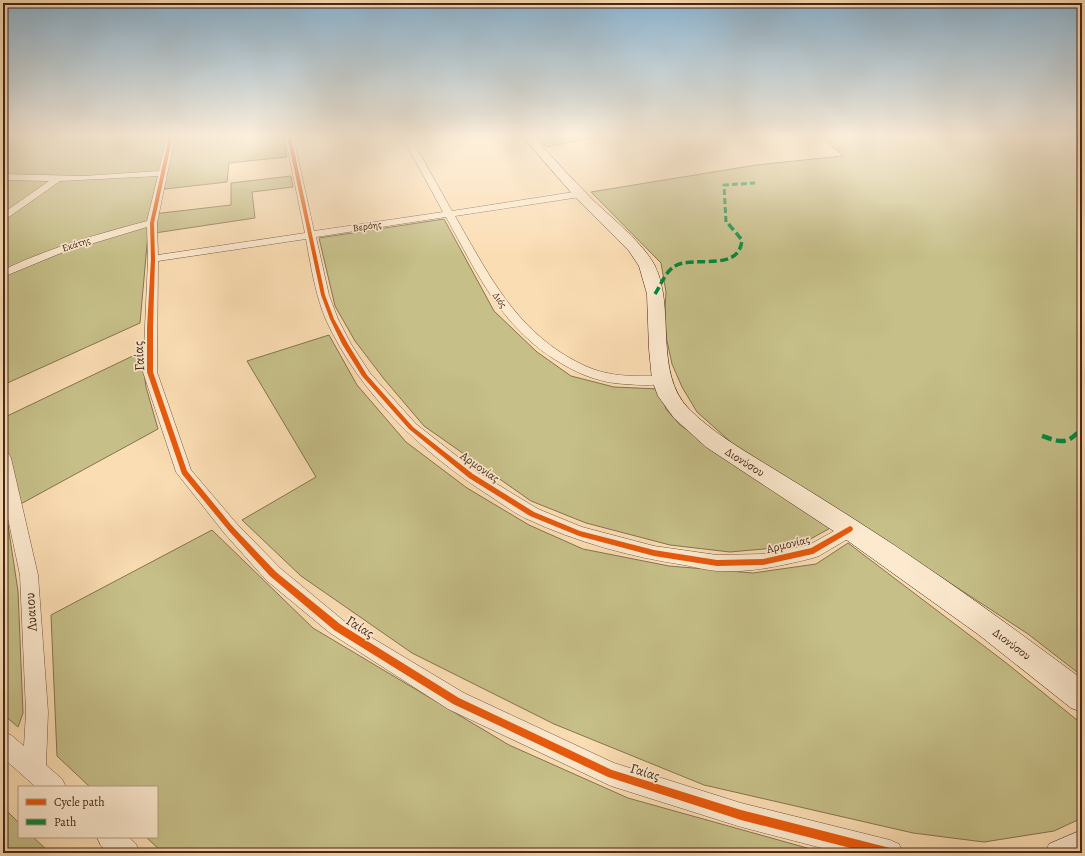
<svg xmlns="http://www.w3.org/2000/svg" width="1085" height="856" font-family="Alegreya,serif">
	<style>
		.green { fill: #c6bf88; stroke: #877250 }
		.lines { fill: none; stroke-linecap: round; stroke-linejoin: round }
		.street-casing { stroke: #75543e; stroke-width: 1 }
		.secondary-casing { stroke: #482617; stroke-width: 1 }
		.street { fill: #fce9ce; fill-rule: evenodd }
		.secondary { fill: #fce9ce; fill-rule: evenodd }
		.quiet-far2 { stroke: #00873e; stroke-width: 3; stroke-dasharray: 6 3; stroke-linecap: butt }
		.quiet-far1 { stroke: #00873e; stroke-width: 3.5; stroke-dasharray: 8 3.5; stroke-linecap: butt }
		.quiet { stroke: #00873e; stroke-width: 4.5; stroke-dasharray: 10 4.5; stroke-linecap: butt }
		.cycleway-casing { stroke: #fce9ce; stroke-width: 2 }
		.cycleway { fill: #e8590c; fill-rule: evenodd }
		.labels { text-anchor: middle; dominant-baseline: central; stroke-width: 3.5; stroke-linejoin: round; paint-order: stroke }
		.far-street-label { font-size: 10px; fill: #482617; stroke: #fce9ce }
		.street-label { font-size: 12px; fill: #482617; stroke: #fce9ce }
		.near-street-label { font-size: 14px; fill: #482617; stroke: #fce9ce }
	</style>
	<rect width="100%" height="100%" fill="#fbddb3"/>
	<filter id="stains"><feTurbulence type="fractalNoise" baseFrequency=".005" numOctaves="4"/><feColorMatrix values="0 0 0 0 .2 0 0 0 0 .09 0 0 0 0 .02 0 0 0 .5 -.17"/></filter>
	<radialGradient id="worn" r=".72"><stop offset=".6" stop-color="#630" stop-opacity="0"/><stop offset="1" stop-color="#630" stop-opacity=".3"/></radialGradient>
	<g class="green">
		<path d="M 22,136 L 283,136 L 287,157 L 229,163 L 227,182 L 156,190 L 153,214 L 231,205 L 231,183 L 291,176 L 293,187 L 252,192 L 255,218 L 148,234 L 140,323 L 3,385 L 3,143 Z"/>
		<path d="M 536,136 L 603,136 L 546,147 Z"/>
		<path d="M 821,136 L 1082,136 L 1082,676 L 1028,634 L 860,524 L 742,452 L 697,412 L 682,387 L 672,364 L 664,327 L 666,292 L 661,263 L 591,192 L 756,165 L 843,156 Z"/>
		<path d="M 444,219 L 494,311 L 537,352 L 571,376 L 614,387 L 659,389 L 666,409 L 680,425 L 743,468 L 834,526 L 805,542 L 786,547 L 730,552 L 670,545 L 586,523 L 531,501 L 424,426 L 384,379 L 355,341 L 335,306 L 319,238 Z"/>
		<path d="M 329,335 L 357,385 L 406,442 L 467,488 L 529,525 L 583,549 L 669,566 L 753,573 L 816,564 L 848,543 L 1005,662 L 1082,724 L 1082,818 L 1054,831 L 984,842 L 913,833 L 704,785 L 554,724 L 412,653 L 301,576 L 242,520 L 316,477 L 247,361 Z"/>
		<path d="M 141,352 L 146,387 L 158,429 L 6,512 L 18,591 L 23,713 L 18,727 L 3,714 L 3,418 Z"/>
		<path d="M 212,530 L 313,628 L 509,745 L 628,798 L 825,853 L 163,853 L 146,837 L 157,837 L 157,787 L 90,787 L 57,756 L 51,615 Z"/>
		<path d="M 3,807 L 19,823 L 19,837 L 33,837 L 50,853 L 3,853 Z"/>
	</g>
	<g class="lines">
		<defs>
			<g id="street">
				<path d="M 167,136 L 175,136 L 157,223 L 158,255 L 305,233 L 285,136 L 293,136 L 314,231 L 443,212 L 402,136 L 410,136 L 452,211 L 580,191 L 583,192 L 585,194 L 583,196 L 580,197 L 455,216 C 485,268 509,318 560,352 C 574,361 591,370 607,373 C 625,377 644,376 662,376 L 667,377 L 669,380 L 667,383 C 654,386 638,385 624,384 C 603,383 583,376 564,365 C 503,331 478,275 446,217 L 316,237 L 329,295 L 338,319 L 351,344 L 370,373 L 416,424 L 477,472 L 538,509 L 582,527 L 654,546 L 717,555 L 763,554 L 809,545 L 850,522 L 856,524 L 859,529 L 856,534 L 819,556 L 813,558 C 781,566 750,573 717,571 C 706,570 695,567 684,565 C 631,557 576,542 527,519 C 514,513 502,504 490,496 C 422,453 360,394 326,320 C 315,294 311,266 306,239 L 158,261 L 157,372 L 191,470 L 237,524 L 280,568 L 344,621 L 464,693 L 614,763 L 741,803 L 890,840 L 899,844 L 903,853 L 841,853 L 741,827 L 611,786 L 448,709 L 330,633 L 266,580 L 225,534 L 176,472 L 143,372 L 148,259 L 147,227 L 61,253 L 3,277 L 3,270 C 49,248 98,234 147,221 L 158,176 L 60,181 L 6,219 L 3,220 L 3,213 L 49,181 L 3,180 L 3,174 L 84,176 L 159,171 Z"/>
				<path d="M 3,452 L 9,454 L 11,458 L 38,575 L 48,712 L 46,765 L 62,779 L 66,787 L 36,787 L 3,758 L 3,732 L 11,735 L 24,746 L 26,712 L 20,575 L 3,495 Z"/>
				<path d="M 1082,830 L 1082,853 L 1045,853 L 1049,844 Z"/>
				<path d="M 97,837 L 128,837 L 136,844 L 140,853 L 109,853 L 101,846 Z"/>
			</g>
			<path id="secondary" d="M 522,136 L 533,136 C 553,158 573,180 594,201 C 612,218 644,244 655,266 C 676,309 653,372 689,409 C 711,431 738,447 764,463 C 795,482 826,501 857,521 C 934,570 1008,624 1082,679 L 1082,712 L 1071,708 L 979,635 L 841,536 L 706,447 L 674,418 L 658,396 L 652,380 L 649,349 L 647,294 L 639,266 L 629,251 L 575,197 Z"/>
		</defs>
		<use href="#street" class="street-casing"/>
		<use href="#secondary" class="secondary-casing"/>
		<use href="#street" class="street"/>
		<use href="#secondary" class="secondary"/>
		<path class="quiet-far2" d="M 726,222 L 724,185 L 755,183"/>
		<path class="quiet-far1" d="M 655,294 C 661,285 665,272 675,266 C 694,255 739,273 742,240 L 726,221"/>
		<path class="quiet" d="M 1042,436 C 1062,443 1067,445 1082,428"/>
		<defs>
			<g id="cycleway">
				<path d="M 169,136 L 173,136 L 154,223 L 155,259 L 153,328 L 153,372 L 187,471 L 233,527 L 276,572 L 340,624 L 459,698 L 612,770 L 741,810 L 890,848 L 894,849 L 895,853 L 870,853 L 741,820 L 608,777 L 453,704 L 334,630 L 270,576 L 229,531 L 182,474 L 147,372 L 147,328 L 151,259 L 150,223 Z"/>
				<path d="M 287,136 L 291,136 L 325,295 L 334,319 L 348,344 L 367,375 L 413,427 L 473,474 L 534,512 L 580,531 L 654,550 L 717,560 L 763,559 L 811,548 L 850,526 L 852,527 L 853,529 L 852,531 L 813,554 L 763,565 L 717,566 L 654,556 L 579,536 L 530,516 L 469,478 L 409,429 L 362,376 L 342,344 L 330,319 L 321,295 Z"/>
			</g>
		</defs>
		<use href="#cycleway" class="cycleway-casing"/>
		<use href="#cycleway" class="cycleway"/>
	</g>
	<linearGradient id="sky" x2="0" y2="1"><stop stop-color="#8cb6d4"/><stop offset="0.53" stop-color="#fdf0dd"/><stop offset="1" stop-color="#fdf0dd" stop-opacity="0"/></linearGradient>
	<rect width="1085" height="256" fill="url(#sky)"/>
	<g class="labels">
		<g class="far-street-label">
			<text transform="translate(367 226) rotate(-8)">Βερόης</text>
			<text transform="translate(76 244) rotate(-18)">Εκάτης</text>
			<text transform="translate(500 300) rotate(55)">Διός</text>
		</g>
		<g class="street-label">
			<text transform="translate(745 462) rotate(32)">Διονύσου</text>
			<text transform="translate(480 467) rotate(35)">Αρμονίας</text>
			<text transform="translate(788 544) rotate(-14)">Αρμονίας</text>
			<text transform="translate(1012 644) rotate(37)">Διονύσου</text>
		</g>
		<g class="near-street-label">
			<text transform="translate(139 356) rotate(-93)">Γαίας</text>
			<text transform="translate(31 612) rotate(-94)">Λυαιου</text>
			<text transform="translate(360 627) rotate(32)">Γαίας</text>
			<text transform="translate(645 772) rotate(17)">Γαίας</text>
		</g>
	</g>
	<rect width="1085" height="856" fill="none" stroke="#fbddb3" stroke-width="16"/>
	<rect x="4" y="4" width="1077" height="848" fill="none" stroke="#482617" stroke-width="2"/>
	<rect x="8" y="8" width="1069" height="840" fill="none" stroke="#482617"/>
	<rect x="18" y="786" width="140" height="52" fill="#fce9ce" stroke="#b49b85"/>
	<rect x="26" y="799" width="20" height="6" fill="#e8590c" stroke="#b49b85"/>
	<text x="54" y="806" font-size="12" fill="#482617">Cycle path</text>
	<rect x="26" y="819" width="20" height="6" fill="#00873e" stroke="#b49b85"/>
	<text x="54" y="826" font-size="12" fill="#482617">Path</text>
	<rect width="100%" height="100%" filter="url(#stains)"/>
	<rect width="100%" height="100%" fill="url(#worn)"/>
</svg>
